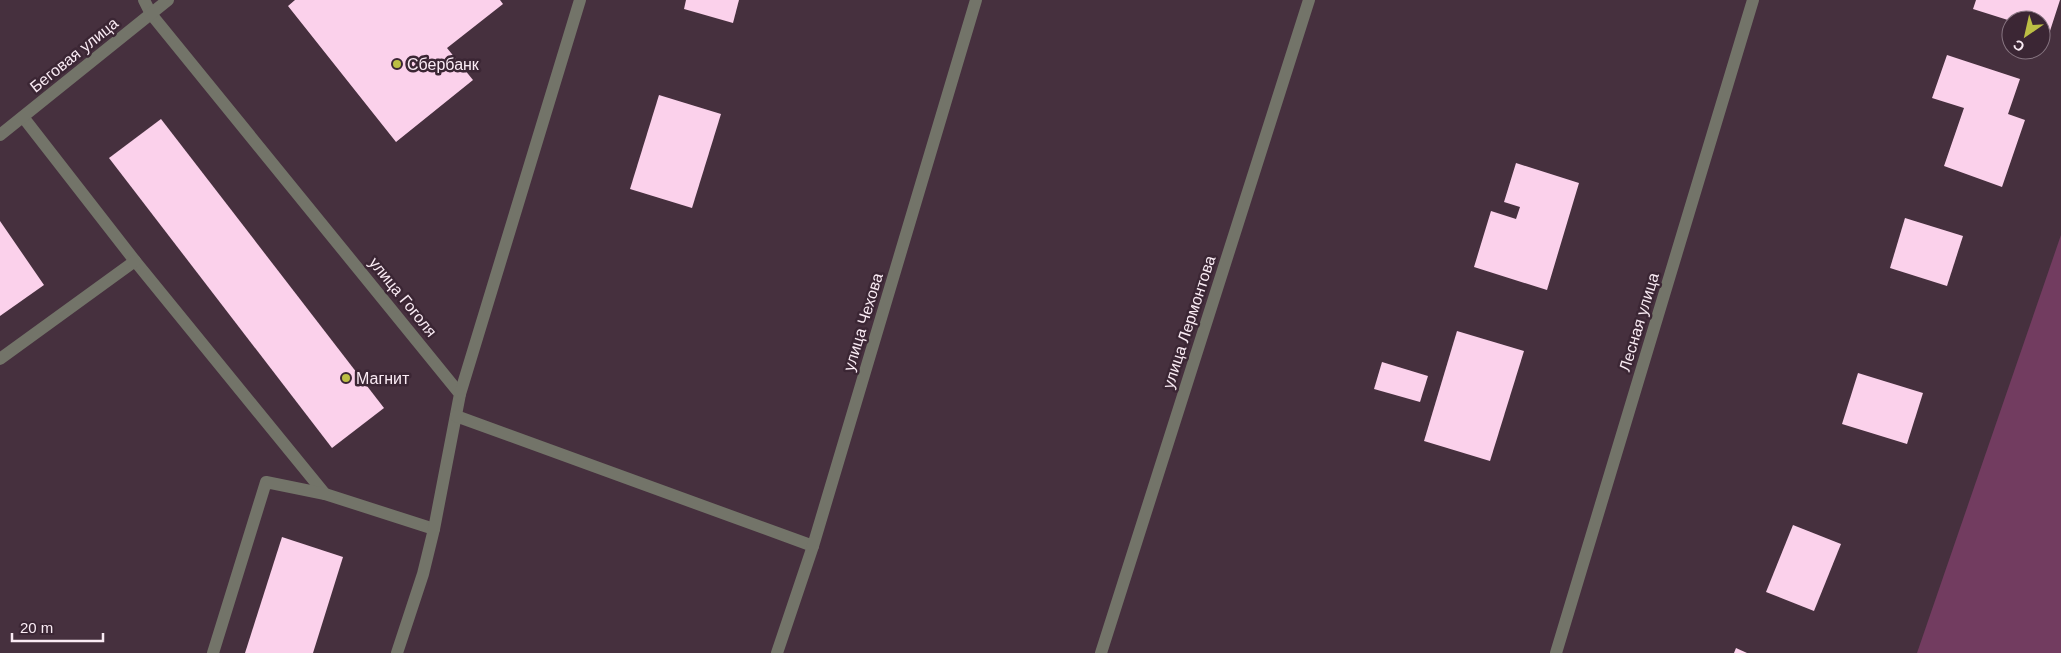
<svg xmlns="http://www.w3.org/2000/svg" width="2061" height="653" font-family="Helvetica,sans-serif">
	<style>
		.green { fill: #723c60 }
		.building { fill: #fbd1eb }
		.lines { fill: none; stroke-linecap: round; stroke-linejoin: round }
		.service { stroke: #737469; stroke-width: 12 }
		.minor { stroke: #737469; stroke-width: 12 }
		.poi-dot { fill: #bcbf44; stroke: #3b2634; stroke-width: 2 }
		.labels { text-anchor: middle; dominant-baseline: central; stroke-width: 5; stroke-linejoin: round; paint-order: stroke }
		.street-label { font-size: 16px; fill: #faebf4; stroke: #3b2634 }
		.poi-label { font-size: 16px; fill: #faebf4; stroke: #3b2634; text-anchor: start }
	</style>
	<rect width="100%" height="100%" fill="#46303e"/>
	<path class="green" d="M 2061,235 L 2061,653 L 1917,653 Z"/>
	<g class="building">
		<path d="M 295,0 L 500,0 L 503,4 L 447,48 L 473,80 L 396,142 L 288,6 Z"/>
		<path d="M 686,0 L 739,0 L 733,23 L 684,9 Z"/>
		<path d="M 1976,0 L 2060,0 L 2049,34 L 2041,31 L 2041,20 L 2011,21 L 1973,9 Z"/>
		<path d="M 1947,55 L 2020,79 L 2008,114 L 2025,120 L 2002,187 L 1944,166 L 1964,108 L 1932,98 Z"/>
		<path d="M 659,95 L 721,114 L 692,208 L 630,189 Z"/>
		<path d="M 161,119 L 384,408 L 332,448 L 109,158 Z"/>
		<path d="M 1516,163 L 1579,183 L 1547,290 L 1474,267 L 1491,211 L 1516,219 L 1520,207 L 1504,202 Z"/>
		<path d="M 1905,218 L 1963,236 L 1947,286 L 1890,268 Z"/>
		<path d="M 0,221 L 44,285 L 0,316 Z"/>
		<path d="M 1457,331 L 1524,351 L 1490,461 L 1424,441 Z"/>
		<path d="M 1382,362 L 1428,376 L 1420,402 L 1374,389 Z"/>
		<path d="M 1858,373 L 1923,393 L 1907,444 L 1842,424 Z"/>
		<path d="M 1793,525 L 1841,544 L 1814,611 L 1766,592 Z"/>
		<path d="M 282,537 L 343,557 L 313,653 L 245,653 Z"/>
		<path d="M 1736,648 L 1747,653 L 1734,653 Z"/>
	</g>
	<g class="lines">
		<g class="service">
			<path d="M 23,117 L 135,261 L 325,494"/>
			<path d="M 0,359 L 135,261"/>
			<path d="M 213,653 L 266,482 L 325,494 L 434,529"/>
		</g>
		<g class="minor">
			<path d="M 144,0 L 151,14 L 460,394 L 434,529 L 423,574 L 397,653"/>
			<path d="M 0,135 L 168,0"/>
			<path d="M 460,394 L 580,0"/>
			<path d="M 456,416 L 813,546"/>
			<path d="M 777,653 L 813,546 L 976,0"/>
			<path d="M 1101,653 L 1309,0"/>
			<path d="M 1556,653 L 1753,0"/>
		</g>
	</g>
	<g class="poi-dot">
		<circle cx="397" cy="64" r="5"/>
		<circle cx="346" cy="378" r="5"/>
	</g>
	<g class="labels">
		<g class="street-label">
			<text transform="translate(74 55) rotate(-39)">Беговая улица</text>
			<text transform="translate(403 297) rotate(51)">улица Гоголя</text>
			<text transform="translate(863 322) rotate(-73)">улица Чехова</text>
			<text transform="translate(1189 322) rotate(-72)">улица Лермонтова</text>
			<text transform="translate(1639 322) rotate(-73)">Лесная улица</text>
		</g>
		<g class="poi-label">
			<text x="407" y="64">Сбербанк</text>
			<text x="356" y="378">Магнит</text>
		</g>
	</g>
	<g transform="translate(2026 35) rotate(214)"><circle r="24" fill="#3b2634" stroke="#877581"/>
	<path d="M0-4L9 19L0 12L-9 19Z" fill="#bcbf44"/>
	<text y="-8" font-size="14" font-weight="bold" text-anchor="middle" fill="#faebf4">С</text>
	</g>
	<path d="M12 633v8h91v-8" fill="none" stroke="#faebf4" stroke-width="2.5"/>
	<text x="20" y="633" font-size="15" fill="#faebf4" stroke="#3b2634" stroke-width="4" paint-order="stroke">20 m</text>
</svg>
